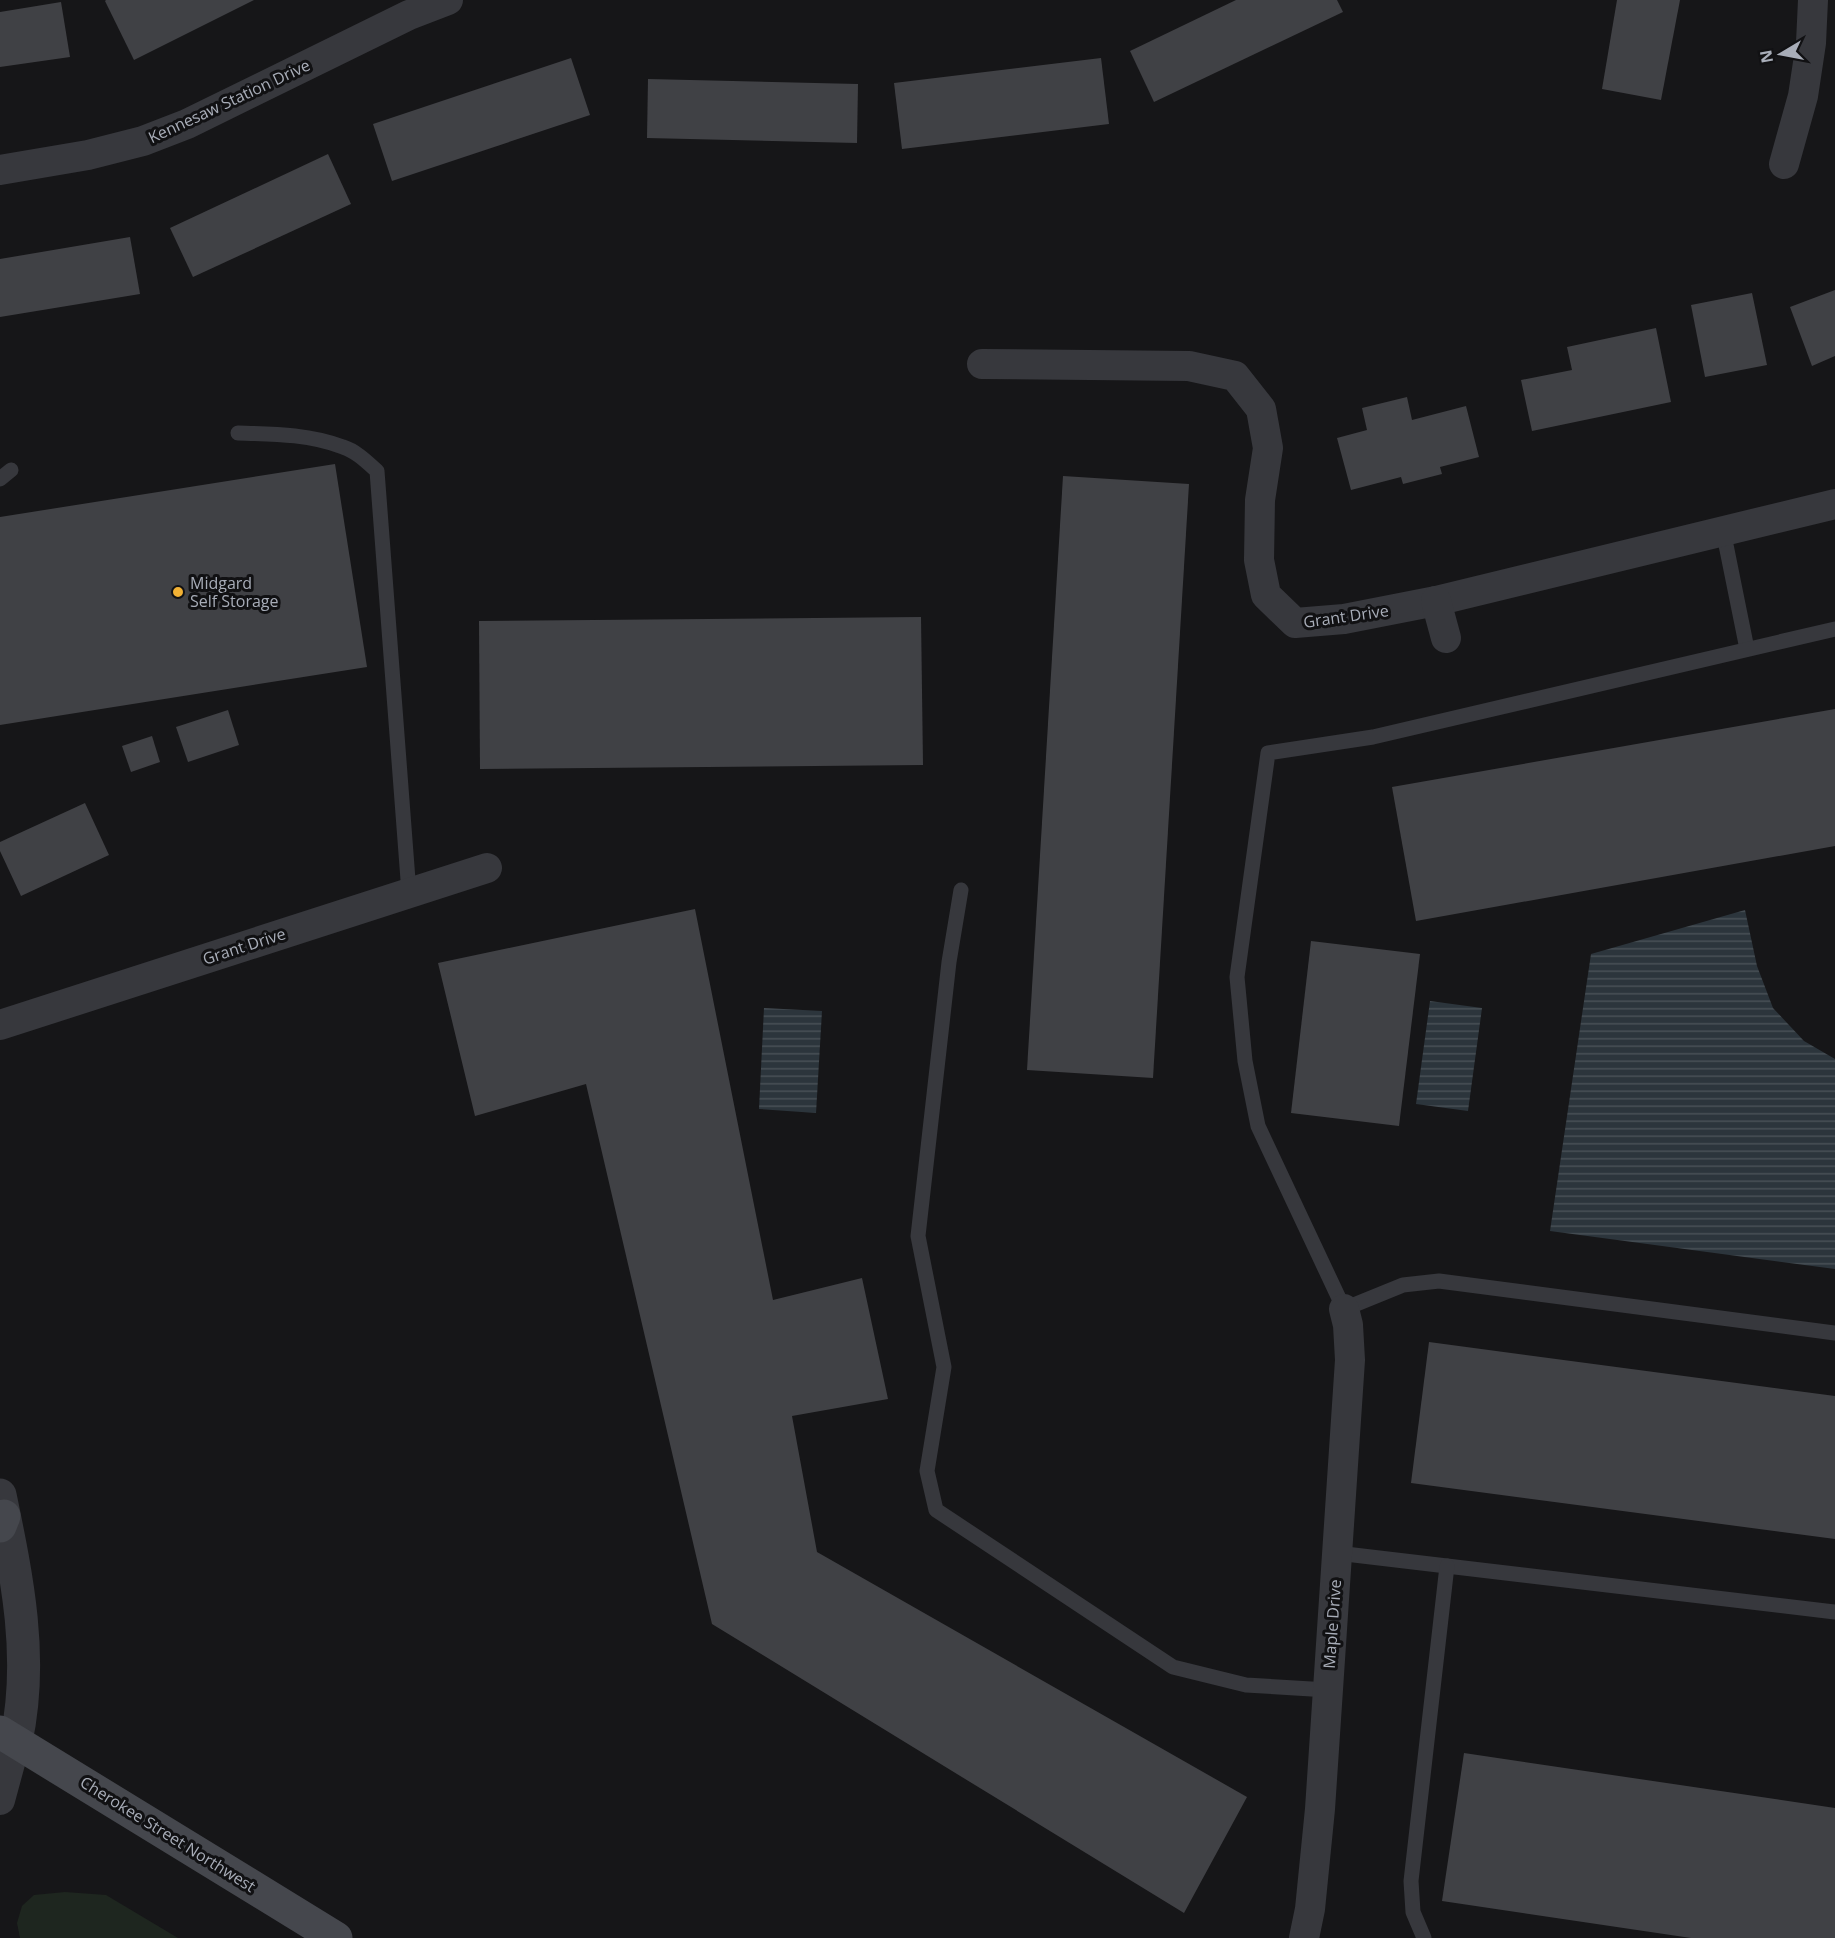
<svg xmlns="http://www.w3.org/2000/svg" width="1835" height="1938" font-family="'Open Sans',sans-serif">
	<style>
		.grass { fill: #1e261f }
		.water { fill: url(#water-rules) }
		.building { fill: #404145 }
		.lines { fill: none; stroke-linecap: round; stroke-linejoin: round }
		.service { stroke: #37383d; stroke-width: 15 }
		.minor { stroke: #37383d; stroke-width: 30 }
		.tertiary { stroke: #37383d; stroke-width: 33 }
		.secondary { stroke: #45474d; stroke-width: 33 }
		.poi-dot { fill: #f2b134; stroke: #111113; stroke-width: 2 }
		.labels { text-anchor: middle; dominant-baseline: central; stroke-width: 6; stroke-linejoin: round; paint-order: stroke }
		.street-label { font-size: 16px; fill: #a8adb8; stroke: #111113 }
		.poi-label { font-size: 16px; fill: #a8adb8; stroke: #111113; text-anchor: start }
	</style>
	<defs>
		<pattern id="water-rules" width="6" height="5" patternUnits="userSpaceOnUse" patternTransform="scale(1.5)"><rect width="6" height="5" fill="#2c353c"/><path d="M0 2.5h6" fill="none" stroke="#485056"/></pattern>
	</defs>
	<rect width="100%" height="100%" fill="#161618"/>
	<path class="grass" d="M 65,1892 L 106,1895 L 178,1938 L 20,1938 L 17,1923 L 22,1906 L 34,1895 Z"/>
	<g class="water">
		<path d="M 1745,910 L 1757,966 L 1773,1008 L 1804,1041 L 1835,1059 L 1835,1269 L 1550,1231 L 1591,954 Z"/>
		<path d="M 1430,1001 L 1482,1008 L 1468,1111 L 1416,1104 Z"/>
		<path d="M 764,1008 L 822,1011 L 816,1113 L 759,1109 Z"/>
	</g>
	<g class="building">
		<path d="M 254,0 L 134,60 L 105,1 L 106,0 Z"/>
		<path d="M 1236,0 L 1337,0 L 1343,12 L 1154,102 L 1130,51 Z"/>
		<path d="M 1617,0 L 1680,0 L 1661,100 L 1602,89 Z"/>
		<path d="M 61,2 L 70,57 L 0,67 L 0,12 Z"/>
		<path d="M 571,58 L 590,115 L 392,181 L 373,124 Z"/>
		<path d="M 1101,58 L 1109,124 L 902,149 L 894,83 Z"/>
		<path d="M 648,79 L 858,84 L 857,143 L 647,138 Z"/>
		<path d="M 328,154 L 351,204 L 193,277 L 170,228 Z"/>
		<path d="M 130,237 L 140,294 L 0,317 L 0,259 Z"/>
		<path d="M 1835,290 L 1835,356 L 1812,366 L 1790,307 Z"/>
		<path d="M 1752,293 L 1767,365 L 1705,377 L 1691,305 Z"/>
		<path d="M 1656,328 L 1671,402 L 1532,431 L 1521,380 L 1572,370 L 1567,347 Z"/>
		<path d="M 1407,397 L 1412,420 L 1466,406 L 1479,457 L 1440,467 L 1442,474 L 1403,484 L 1401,477 L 1351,490 L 1337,438 L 1367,430 L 1362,408 Z"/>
		<path d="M 335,464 L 367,667 L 0,725 L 0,517 Z"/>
		<path d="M 1063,476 L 1189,484 L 1153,1078 L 1027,1070 Z"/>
		<path d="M 921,617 L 923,765 L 480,769 L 479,621 Z"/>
		<path d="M 1835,709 L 1835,846 L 1416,921 L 1392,787 Z"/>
		<path d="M 228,710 L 239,745 L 188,762 L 176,727 Z"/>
		<path d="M 152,736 L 160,762 L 131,772 L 122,746 Z"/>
		<path d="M 85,803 L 109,855 L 21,896 L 0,851 L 0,842 Z"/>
		<path d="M 695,909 L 773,1300 L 862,1278 L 888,1399 L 792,1416 L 817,1552 L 1247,1797 L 1184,1913 L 712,1624 L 586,1084 L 475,1116 L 438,963 Z"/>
		<path d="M 1311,941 L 1420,954 L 1399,1126 L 1291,1113 Z"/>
		<path d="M 1429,1342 L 1835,1396 L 1835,1539 L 1411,1483 Z"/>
		<path d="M 1464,1753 L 1835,1808 L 1835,1938 L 1691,1938 L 1442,1901 Z"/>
	</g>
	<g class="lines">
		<g class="service">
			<path d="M 238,433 C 273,434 309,434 343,447 C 356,451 367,462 377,471 L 409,893"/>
			<path d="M 0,479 L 11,470"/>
			<path d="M 1723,530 L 1747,649"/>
			<path d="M 1835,629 L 1373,737 L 1268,753 L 1237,977 L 1245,1061 L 1258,1126 L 1344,1309 L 1403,1285 L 1439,1281 L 1835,1333"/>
			<path d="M 961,890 L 949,962 L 918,1236 L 944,1367 L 927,1471 L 936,1510 L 1173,1667 L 1246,1685 L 1328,1690"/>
			<path d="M 1337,1553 L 1835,1612"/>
			<path d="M 1424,1938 L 1413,1912 L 1411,1881 L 1447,1566"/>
		</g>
		<g class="minor">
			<path d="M 1784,164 L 1803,96 L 1811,43 L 1813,0"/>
			<path d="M 0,170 L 88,155 L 143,141 L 187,124 L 409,15 L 448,0"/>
			<path d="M 982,364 L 1189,366 L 1235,376 L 1261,409 L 1268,448 L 1260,500 L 1259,560 L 1266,595 L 1295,623 L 1344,619 L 1436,601 L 1835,504"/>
			<path d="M 1436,601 L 1446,638"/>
			<path d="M 0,1025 L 487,868"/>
			<path d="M 0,1800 L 16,1741"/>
			<path d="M 1304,1938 L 1310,1909 L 1320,1809 L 1350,1360 L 1348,1325 L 1344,1309"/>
		</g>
		<path class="tertiary" d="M 0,1495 C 17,1577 34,1658 16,1741"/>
		<g class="secondary">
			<path d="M 0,1526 L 4,1516"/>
			<path d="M 0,1732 L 336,1938"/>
		</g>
	</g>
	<circle class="poi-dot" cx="178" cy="592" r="6"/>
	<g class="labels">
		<g class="street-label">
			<text transform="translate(229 101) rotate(-25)">Kennesaw Station Drive</text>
			<text transform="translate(1346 616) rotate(-8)">Grant Drive</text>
			<text transform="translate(244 946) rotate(-18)">Grant Drive</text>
			<text transform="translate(1332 1624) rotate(-86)">Maple Drive</text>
			<text transform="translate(168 1834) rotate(32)">Cherokee Street Northwest</text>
		</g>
		<g class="poi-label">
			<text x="190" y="583">Midgard<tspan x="190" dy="18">Self Storage</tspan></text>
		</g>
	</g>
	<g transform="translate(1781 54) rotate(260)" stroke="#111113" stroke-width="4.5" paint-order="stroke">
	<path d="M0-4.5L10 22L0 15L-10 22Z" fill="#a8adb8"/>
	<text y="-9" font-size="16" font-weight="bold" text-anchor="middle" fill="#a8adb8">N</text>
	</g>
</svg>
